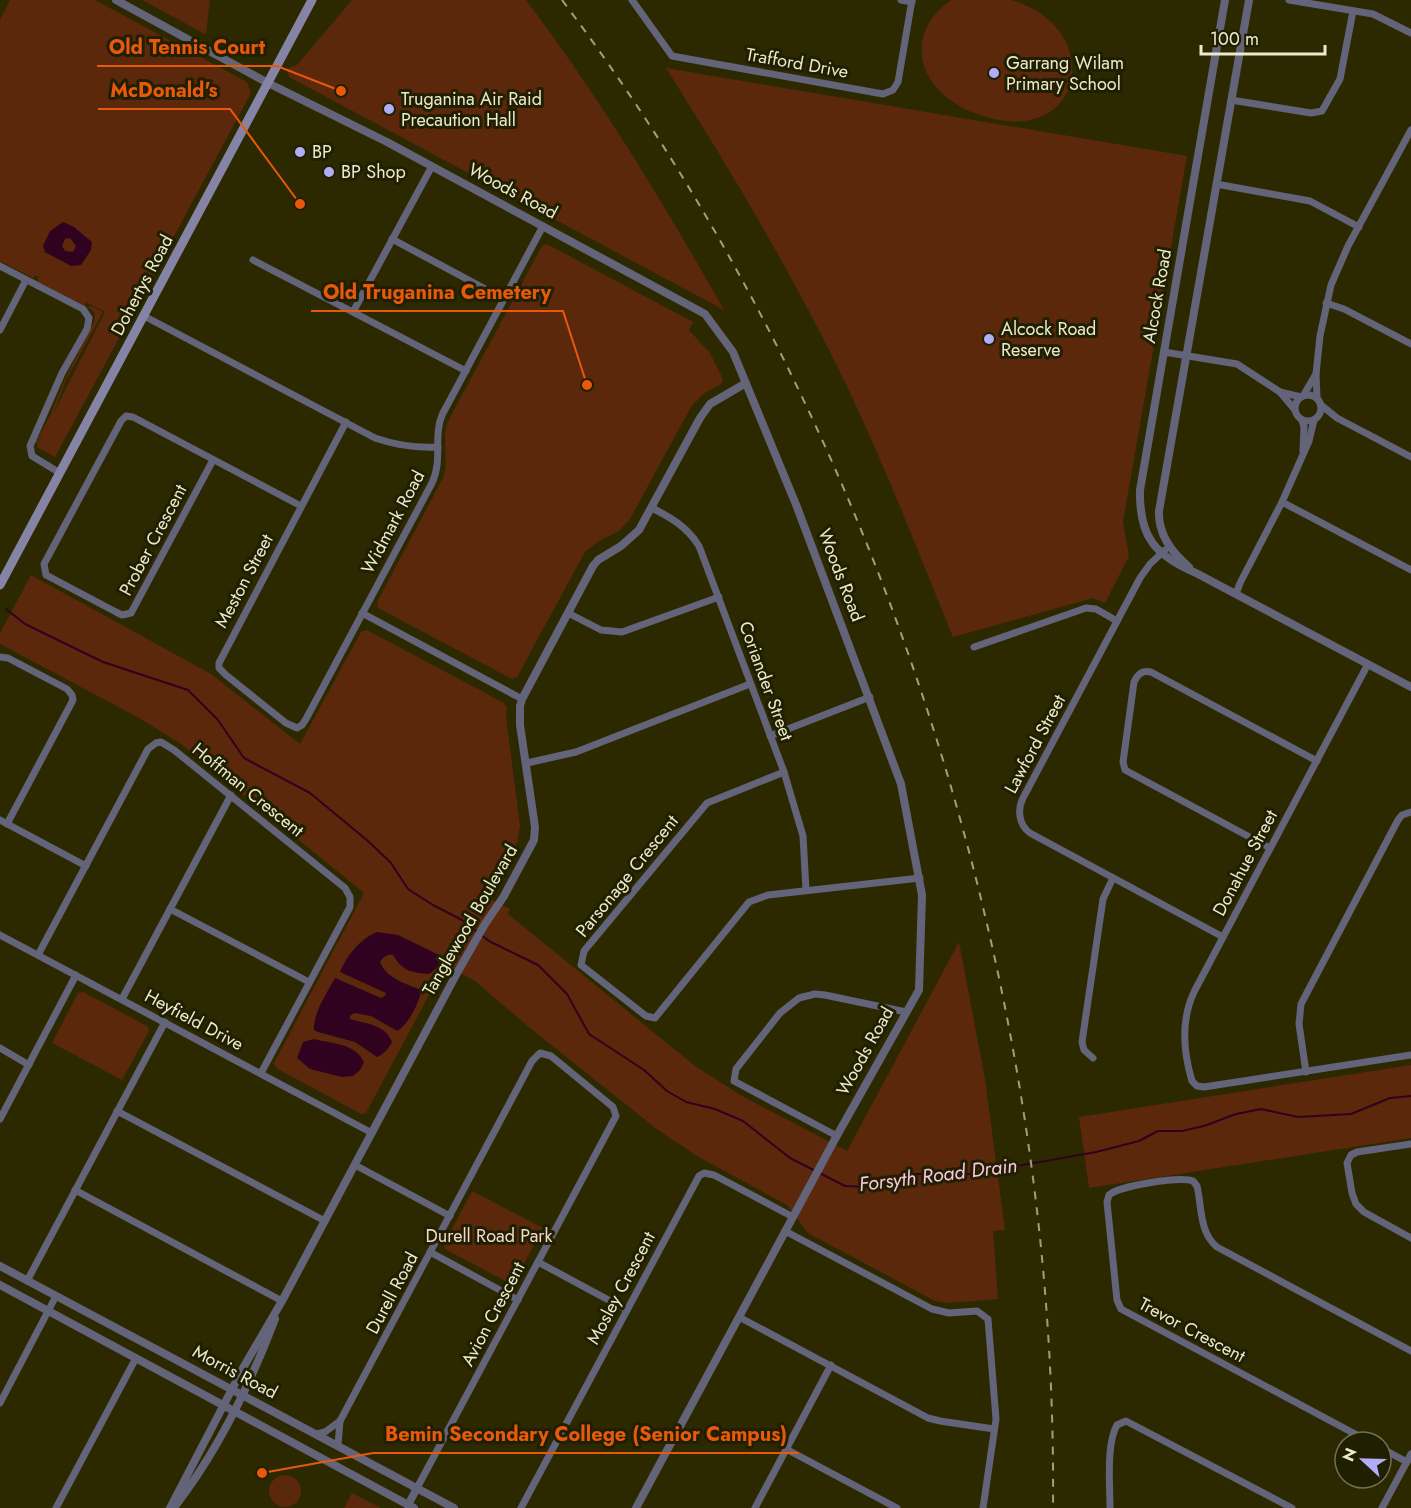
<svg xmlns="http://www.w3.org/2000/svg" width="1411" height="1508" font-family="Jost,sans-serif">
	<style>
		.green { fill: #5b280b }
		.water { fill: #310220; fill-rule: evenodd }
		.lines { fill: none; stroke-linecap: round; stroke-linejoin: round }
		.stream { stroke: #310220; stroke-width: 2 }
		.minor { stroke: #636379; stroke-width: 7 }
		.tertiary { stroke: #636379; stroke-width: 8 }
		.secondary { stroke: #8584a7; stroke-width: 9 }
		.rail { stroke: #a09f7d; stroke-width: 2; stroke-dasharray: 8 8; stroke-linecap: butt }
		.poi-dot { fill: #b2adf9; stroke: #211f02; stroke-width: 2 }
		.labels { text-anchor: middle; dominant-baseline: central; stroke-width: 6; stroke-linejoin: round; paint-order: stroke }
		.street-label { font-size: 18px; fill: #ebeacd; stroke: #211f02 }
		.poi-label { font-size: 18px; fill: #ebeacd; stroke: #211f02; text-anchor: start }
		.park-label { font-size: 18px; fill: #f3d9cc; stroke: #211f02 }
		.water-label { font-size: 20px; font-style: italic; fill: #fac6e1; stroke: #211f02 }
		.leader { fill: none; stroke: #e8590c; stroke-width: 2 }
		.callout-dot { fill: #e8590c; stroke: #211f02; stroke-width: 2 }
		.callout-label { font-size: 20px; text-anchor: middle; font-weight: bold; fill: #e8590c; stroke: #211f02; stroke-width: 6; stroke-linejoin: round; paint-order: stroke }
	</style>
	<rect width="100%" height="100%" fill="#2c2900"/>
	<g class="green">
		<path d="M 10,0 L 95,0 L 247,82 L 251,93 L 55,457 L 37,447 L 44,432 L 37,445 L 36,442 L 50,416 L 64,381 L 95,320 L 94,312 L 88,307 L 89,305 L 103,312 L 66,380 L 54,412 L 105,312 L 86,302 L 85,306 L 37,281 L 39,277 L 35,275 L 33,278 L 0,261 L 0,20 Z"/>
		<path d="M 142,0 L 210,0 L 206,34 L 205,34 Z"/>
		<path d="M 352,0 L 526,0 C 600,98 663,202 724,310 L 289,77 L 288,72 L 289,68 L 297,65 Z"/>
		<path d="M 951,0 L 1011,0 C 1109,27 1085,159 969,111 C 949,102 929,85 923,63 C 917,36 930,15 951,0 Z"/>
		<path d="M 666,68 L 1187,156 L 1123,522 L 1129,556 L 1105,603 L 1093,598 L 953,637 C 922,561 892,484 858,410 C 803,291 736,179 666,68 Z"/>
		<path d="M 547,244 L 693,322 L 689,330 L 710,353 L 723,379 L 721,384 L 703,394 L 691,407 L 630,519 L 619,531 L 599,541 L 585,552 L 517,677 L 512,679 L 378,608 L 377,602 L 444,476 C 448,458 442,441 447,423 L 542,246 Z"/>
		<path d="M 31,575 L 211,674 L 300,744 L 361,632 L 367,630 L 504,703 L 507,708 L 506,716 L 520,826 L 517,843 L 488,898 L 510,909 L 508,914 L 695,1066 L 742,1096 L 847,1151 L 959,942 L 985,1079 L 1005,1230 L 993,1231 L 998,1299 L 949,1303 L 935,1301 L 808,1233 L 787,1205 L 697,1156 L 658,1130 L 530,1028 L 475,981 L 445,965 L 366,1113 L 361,1114 L 276,1068 L 274,1063 L 364,893 L 181,744 L 141,719 L 0,644 L 0,633 Z"/>
		<path d="M 83,992 L 147,1026 L 149,1031 L 122,1080 L 52,1043 L 78,993 Z"/>
		<path d="M 1411,1065 L 1411,1138 L 1089,1188 L 1079,1117 Z"/>
		<path d="M 472,1191 L 543,1228 L 514,1282 L 509,1283 L 445,1249 L 444,1244 Z"/>
		<circle cx="285" cy="1491" r="16"/>
		<path d="M 352,1493 L 381,1508 L 344,1508 Z"/>
	</g>
	<g class="water">
		<path d="M 63,222 L 74,227 L 92,242 L 91,250 L 81,265 L 71,266 L 45,252 L 43,246 L 50,231 ZM 70,238 L 76,246 L 73,252 L 65,251 L 62,246 L 65,239 Z"/>
		<path d="M 377,932 L 398,935 L 441,956 C 441,965 436,969 429,974 C 412,973 402,971 393,955 C 388,954 383,957 380,962 C 386,978 406,984 421,990 C 420,1002 408,1025 397,1031 L 371,1016 L 354,1013 L 350,1016 L 350,1019 C 366,1024 385,1024 392,1042 C 389,1048 384,1054 377,1057 L 355,1042 L 318,1032 L 314,1030 C 313,1013 327,993 335,978 L 381,998 L 385,996 L 386,993 L 340,972 C 347,955 360,939 377,932 Z"/>
		<path d="M 314,1039 C 332,1044 355,1043 364,1062 L 360,1070 L 353,1076 L 342,1077 L 310,1069 L 297,1058 L 303,1042 Z"/>
	</g>
	<g class="lines">
		<path class="stream" d="M 6,609 L 25,624 L 103,662 L 188,690 L 218,720 L 244,758 L 310,793 L 368,841 L 391,863 L 408,889 L 433,905 L 462,920 L 489,941 L 538,965 L 567,994 L 589,1034 L 644,1070 L 667,1091 L 686,1102 L 715,1109 L 743,1121 L 790,1158 L 845,1186 L 871,1187 L 897,1184 L 915,1174 L 972,1174 L 1096,1152 L 1139,1141 L 1158,1131 L 1182,1131 L 1204,1126 L 1236,1114 L 1261,1109 L 1298,1117 L 1351,1114 L 1390,1098 L 1411,1096"/>
		<g class="minor">
			<path d="M 632,0 L 672,56 L 883,94 L 893,90 L 898,82 L 912,0"/>
			<path d="M 901,0 L 912,2"/>
			<path d="M 1289,0 L 1373,14 L 1411,33"/>
			<path d="M 1231,100 L 1311,113 L 1322,111 L 1340,79 L 1353,11"/>
			<path d="M 1216,184 L 1310,201 L 1359,227"/>
			<path d="M 392,239 L 504,299"/>
			<path d="M 253,260 L 466,371"/>
			<path d="M 0,266 L 83,309 L 89,318 L 87,329 L 62,373 L 30,446 L 32,456 L 60,473"/>
			<path d="M 1326,303 L 1344,309 L 1411,344"/>
			<path d="M 353,312 L 432,166"/>
			<path d="M 144,316 L 375,438 C 395,445 417,448 438,447"/>
			<path d="M 0,330 L 26,280"/>
			<path d="M 1164,352 L 1237,364 L 1280,392 L 1295,410"/>
			<path d="M 1280,392 L 1301,397"/>
			<circle cx="1308" cy="408" r="13"/>
			<path d="M 1303,396 L 1316,374"/>
			<path d="M 1317,398 L 1316,374 L 1320,336 L 1331,285 L 1348,246 L 1411,130"/>
			<path d="M 1321,405 L 1337,418 L 1411,457"/>
			<path d="M 1302,420 L 1304,427 L 1303,451"/>
			<path d="M 346,422 L 219,663 L 219,668 L 226,675 L 286,723 L 297,728 L 302,725 L 306,719 L 432,483 C 443,460 433,437 442,415 L 543,226"/>
			<path d="M 213,460 L 131,613 L 122,615 L 116,612 L 46,575 L 44,564 L 121,421 L 126,416 L 133,417 L 301,506"/>
			<path d="M 1282,502 L 1411,570"/>
			<path d="M 652,508 C 672,518 687,527 699,546 L 784,772 L 803,836 L 806,890"/>
			<path d="M 1165,550 L 1150,564 L 1140,578 L 1023,798 C 1017,810 1019,825 1030,833 L 1223,937"/>
			<path d="M 1236,594 L 1240,583 L 1282,502 L 1309,441 L 1314,420"/>
			<path d="M 362,613 L 522,699"/>
			<path d="M 568,613 L 601,630 L 622,632 L 719,597"/>
			<path d="M 974,647 L 1086,608 L 1096,609 L 1117,621"/>
			<path d="M 0,657 L 8,658 L 67,689 L 72,695 L 73,700 L 7,824"/>
			<path d="M 1368,664 L 1195,990 C 1181,1018 1183,1051 1192,1081 L 1197,1086 L 1204,1087 L 1411,1055"/>
			<path d="M 770,736 L 870,697"/>
			<path d="M 527,763 L 576,752 L 750,684"/>
			<path d="M 784,772 L 707,803 L 584,951 L 581,965 L 646,1016 L 655,1018 L 749,902 L 768,895 L 920,878"/>
			<path d="M 0,820 L 86,866"/>
			<path d="M 1270,848 L 1125,770 L 1123,762 L 1134,682 C 1138,674 1142,670 1151,672 L 1317,761"/>
			<path d="M 170,909 L 309,982"/>
			<path d="M 0,935 L 372,1133"/>
			<path d="M 38,955 L 148,749 L 156,743 L 161,742 L 174,750 L 345,888 L 350,897 L 350,907 L 261,1073"/>
			<path d="M 122,999 L 231,795"/>
			<path d="M 0,1048 L 29,1065"/>
			<path d="M 1093,1058 L 1084,1050 L 1082,1042 L 1103,899 L 1113,878"/>
			<path d="M 1306,1072 L 1299,1024 L 1301,1004 L 1398,820 L 1402,815 L 1411,812"/>
			<path d="M 117,1111 L 325,1221"/>
			<path d="M 0,1119 L 76,975"/>
			<path d="M 837,1136 L 734,1081 L 736,1069 L 780,1013 L 799,998 L 815,994 L 825,995 L 906,1012"/>
			<path d="M 1411,1144 L 1357,1152 L 1351,1155 L 1347,1163 L 1352,1193 L 1356,1204 L 1364,1212 L 1411,1238"/>
			<path d="M 355,1165 L 450,1216"/>
			<path d="M 75,1190 L 282,1301"/>
			<path d="M 785,1231 L 932,1309 L 949,1313 L 977,1311 L 988,1319 L 996,1419 L 983,1508"/>
			<path d="M 430,1252 L 518,1300"/>
			<path d="M 538,1262 L 627,1310"/>
			<path d="M 27,1281 L 165,1022"/>
			<path d="M 739,1317 L 928,1418 L 940,1421 L 994,1429"/>
			<path d="M 0,1403 L 56,1296"/>
			<path d="M 317,1434 L 325,1432 L 340,1421"/>
			<path d="M 1370,1442 L 1121,1309 L 1117,1300 L 1107,1202 L 1109,1195 C 1118,1186 1180,1176 1193,1181 L 1197,1186 C 1202,1207 1199,1232 1217,1247 L 1411,1351"/>
			<path d="M 338,1445 L 340,1421 L 532,1061 L 540,1053 L 551,1056 L 613,1107 L 616,1116 L 417,1488"/>
			<path d="M 1381,1448 L 1407,1462"/>
			<path d="M 786,1449 L 897,1508"/>
			<path d="M 56,1508 L 136,1358"/>
			<path d="M 521,1508 L 699,1176 L 704,1173 L 714,1175 L 793,1217"/>
			<path d="M 755,1508 L 831,1365"/>
			<path d="M 1110,1508 C 1110,1486 1106,1444 1117,1425 L 1126,1421 L 1292,1508"/>
			<path d="M 1382,1508 L 1411,1454"/>
		</g>
		<g class="tertiary">
			<path d="M 116,0 L 268,83 L 387,142 L 705,314 L 733,352 L 797,507 L 901,784 L 922,895 L 919,990 L 835,1139 L 636,1508"/>
			<path d="M 1225,0 L 1140,490 C 1139,536 1154,555 1196,573 L 1411,687"/>
			<path d="M 1189,567 C 1171,552 1158,534 1159,511 L 1249,0"/>
			<path d="M 0,1266 L 454,1508"/>
			<path d="M 0,1285 L 414,1508"/>
			<path d="M 176,1505 C 219,1449 250,1385 275,1319"/>
			<path d="M 408,1505 L 417,1488"/>
			<path d="M 170,1508 L 243,1368 L 282,1301 L 457,973 L 485,924 L 504,896 L 534,840 L 535,827 L 520,725 L 520,706 L 522,699 L 593,566 L 598,560 L 621,546 L 639,530 L 700,418 L 710,404 L 746,383"/>
		</g>
		<path class="secondary" d="M 0,585 L 312,0"/>
		<path class="rail" d="M 562,0 C 880,422 1058,980 1053,1508"/>
	</g>
	<g class="poi-dot">
		<circle cx="994" cy="73" r="6"/>
		<circle cx="389" cy="109" r="6"/>
		<circle cx="300" cy="152" r="6"/>
		<circle cx="329" cy="172" r="6"/>
		<circle cx="989" cy="339" r="6"/>
	</g>
	<g class="labels">
		<g class="street-label">
			<text transform="translate(797 63) rotate(10)">Trafford Drive</text>
			<text transform="translate(513 191) rotate(28)">Woods Road</text>
			<text transform="translate(142 285) rotate(-62)">Dohertys Road</text>
			<text transform="translate(1157 296) rotate(-80)">Alcock Road</text>
			<text transform="translate(393 522) rotate(-62)">Widmark Road</text>
			<text transform="translate(153 540) rotate(-62)">Prober Crescent</text>
			<text transform="translate(841 575) rotate(69)">Woods Road</text>
			<text transform="translate(244 581) rotate(-62)">Meston Street</text>
			<text transform="translate(766 681) rotate(70)">Coriander Street</text>
			<text transform="translate(1035 744) rotate(-62)">Lawford Street</text>
			<text transform="translate(248 790) rotate(39)">Hoffman Crescent</text>
			<text transform="translate(1245 863) rotate(-62)">Donahue Street</text>
			<text transform="translate(627 876) rotate(-51)">Parsonage Crescent</text>
			<text transform="translate(470 920) rotate(-60)">Tanglewood Boulevard</text>
			<text transform="translate(194 1020) rotate(28)">Heyfield Drive</text>
			<text transform="translate(865 1051) rotate(-61)">Woods Road</text>
			<text transform="translate(621 1288) rotate(-62)">Mosley Crescent</text>
			<text transform="translate(392 1293) rotate(-62)">Durell Road</text>
			<text transform="translate(493 1314) rotate(-62)">Avion Crescent</text>
			<text transform="translate(1192 1330) rotate(28)">Trevor Crescent</text>
			<text transform="translate(235 1372) rotate(28)">Morris Road</text>
		</g>
		<g class="poi-label">
			<text x="1006" y="63">Garrang Wilam<tspan x="1006" dy="21">Primary School</tspan></text>
			<text x="401" y="99">Truganina Air Raid<tspan x="401" dy="21">Precaution Hall</tspan></text>
			<text x="312" y="152">BP</text>
			<text x="341" y="172">BP Shop</text>
			<text x="1001" y="329">Alcock Road<tspan x="1001" dy="21">Reserve</tspan></text>
		</g>
		<g class="park-label">
			<text x="489" y="1236">Durell Road Park</text>
		</g>
		<g class="water-label">
			<text transform="translate(938 1175) rotate(-7)">Forsyth Road Drain</text>
		</g>
	</g>
	<path class="leader" d="M341 91L277 66H97M300 204L230 109H98M587 385L563 311H311M262 1473L373 1453H799"/>
	<g class="callout-dot">
		<circle cx="341" cy="91" r="6"/>
		<circle cx="300" cy="204" r="6"/>
		<circle cx="587" cy="385" r="6"/>
		<circle cx="262" cy="1473" r="6"/>
	</g>
	<g class="callout-label">
		<text x="187" y="54">Old Tennis Court</text>
		<text x="164" y="97">McDonald's</text>
		<text x="437" y="299">Old Truganina Cemetery</text>
		<text x="586" y="1441">Bemin Secondary College (Senior Campus)</text>
	</g>
	<g transform="translate(1363 1460) rotate(292)"><circle r="28" fill="#211f02" stroke="#727053" stroke-width="1.5"/>
	<path d="M0-4.5L10 22L0 15L-10 22Z" fill="#b2adf9"/>
	<text y="-9" font-size="16" font-weight="bold" text-anchor="middle" fill="#ebeacd">N</text>
	</g>
	<path d="M1201 45v9h124v-9" fill="none" stroke="#ebeacd" stroke-width="3"/>
	<text x="1210" y="45" font-size="18" fill="#ebeacd" stroke="#211f02" stroke-width="4.5" paint-order="stroke">100 m</text>
</svg>
